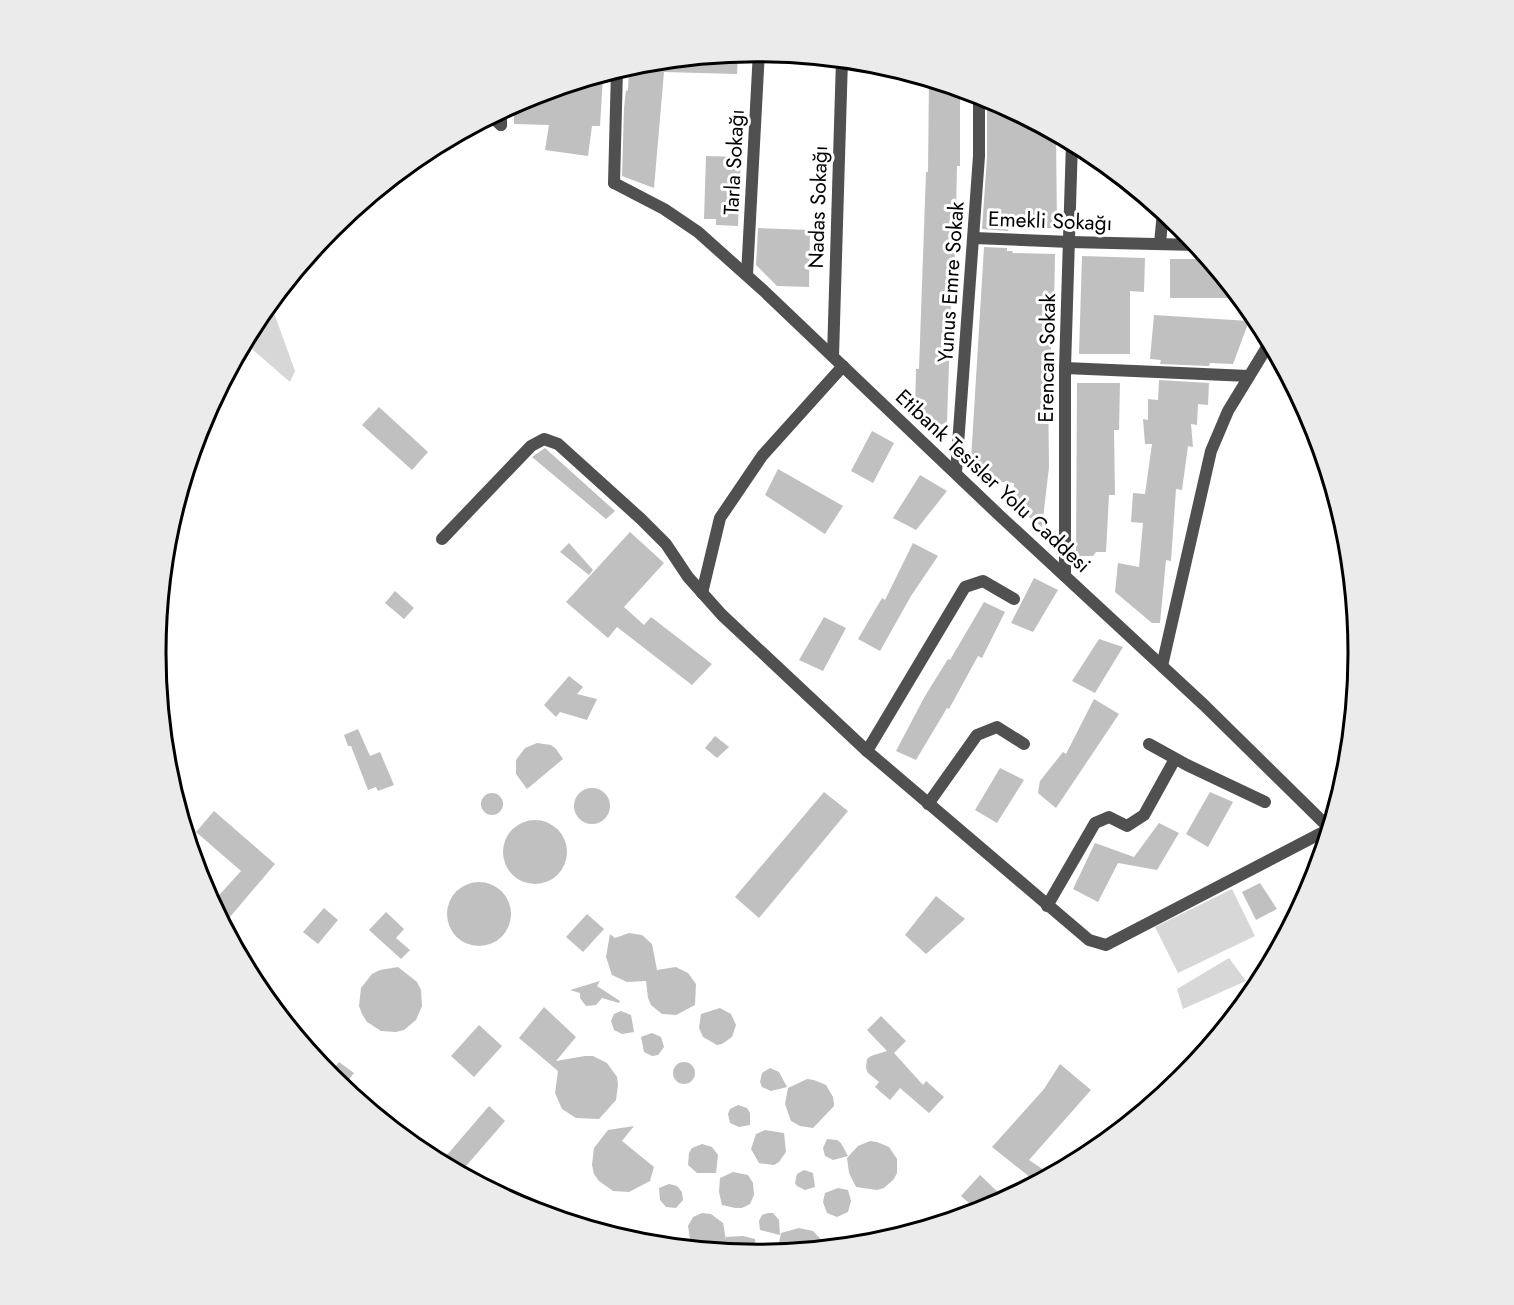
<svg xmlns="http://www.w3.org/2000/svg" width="1514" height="1305" font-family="Jost,sans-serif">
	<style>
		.green { fill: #d7d7d7 }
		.building { fill: #c0c0c0 }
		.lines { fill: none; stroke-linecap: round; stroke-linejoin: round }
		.minor { stroke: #505050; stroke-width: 12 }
		.tertiary { stroke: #505050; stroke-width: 12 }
		.labels { text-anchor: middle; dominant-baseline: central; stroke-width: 6; stroke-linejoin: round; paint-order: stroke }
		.street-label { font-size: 21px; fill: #000; stroke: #fff }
		.rim { fill: none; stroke: #000; stroke-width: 3 }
	</style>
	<rect width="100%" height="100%" fill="#fff"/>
	<g class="green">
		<path d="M 270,302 L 295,371 L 290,382 L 244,342 L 257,318 Z"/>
		<path d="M 1232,889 L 1255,936 L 1178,973 L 1155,927 Z"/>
		<path d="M 1229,958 L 1246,981 L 1183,1009 L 1177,989 Z"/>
	</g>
	<g class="building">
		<path d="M 738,53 L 737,74 L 664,72 L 654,188 L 622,176 L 624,108 L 626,90 L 628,91 L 629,66 L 640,62 Z"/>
		<path d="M 593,77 L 603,77 L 600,126 L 592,126 L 588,156 L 545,150 L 549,125 L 514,124 L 514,103 L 527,97 Z"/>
		<path d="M 929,79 L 960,89 L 960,166 L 957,166 L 954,306 L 951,306 L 947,422 L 934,428 L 915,412 L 916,369 L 919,369 L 926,172 L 928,172 Z"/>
		<path d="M 987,97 L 1056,134 L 1057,228 L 1009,228 L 1008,231 L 982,229 L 987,157 Z"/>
		<path d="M 706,156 L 741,157 L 738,226 L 716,225 L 716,219 L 704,219 Z"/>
		<path d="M 758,228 L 810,230 L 809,287 L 777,286 L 756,265 Z"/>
		<path d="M 984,247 L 1007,248 L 1007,251 L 1013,251 L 1012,253 L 1055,254 L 1054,310 L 1052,310 L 1050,384 L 1048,384 L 1049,467 L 1042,527 L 1012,504 L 1014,483 L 985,481 L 971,460 Z"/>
		<path d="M 1082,256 L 1145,258 L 1144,292 L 1130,291 L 1130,354 L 1079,354 Z"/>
		<path d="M 1170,259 L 1208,259 L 1240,298 L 1170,298 Z"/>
		<path d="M 1154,315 L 1249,321 L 1233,364 L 1210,363 L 1209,366 L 1160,364 L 1161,360 L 1150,359 Z"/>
		<path d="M 1159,380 L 1209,383 L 1208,405 L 1198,404 L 1197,425 L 1191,424 L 1193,447 L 1188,446 L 1182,490 L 1176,489 L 1171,561 L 1166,560 L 1160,623 L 1152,623 L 1115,592 L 1118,563 L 1139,567 L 1143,523 L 1131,522 L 1133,493 L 1145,494 L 1152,444 L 1145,444 L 1143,419 L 1148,420 L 1148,399 L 1158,400 Z"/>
		<path d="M 1077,383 L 1120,383 L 1119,430 L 1114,430 L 1115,495 L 1109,495 L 1106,552 L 1096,552 L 1093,556 L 1076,556 Z"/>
		<path d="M 379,407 L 428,452 L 412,470 L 362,425 Z"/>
		<path d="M 872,431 L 894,443 L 873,483 L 851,471 Z"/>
		<path d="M 545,448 L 615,511 L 606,519 L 532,457 Z"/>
		<path d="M 778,469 L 843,506 L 825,534 L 765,495 Z"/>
		<path d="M 920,475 L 947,491 L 916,530 L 893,518 Z"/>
		<path d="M 630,532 L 664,563 L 624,607 L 644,625 L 651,617 L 712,664 L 692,685 L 617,627 L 608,638 L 566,602 Z"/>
		<path d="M 569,543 L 593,570 L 589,575 L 560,552 Z"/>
		<path d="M 913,543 L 938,556 L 911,596 L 880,651 L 858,639 L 882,598 L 885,600 Z"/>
		<path d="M 1034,578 L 1058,590 L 1033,632 L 1011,623 Z"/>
		<path d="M 395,591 L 414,608 L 404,619 L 385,603 Z"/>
		<path d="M 984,602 L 1005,612 L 982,658 L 978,656 L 949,709 L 947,708 L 916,760 L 896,751 L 925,696 L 948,659 L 950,660 Z"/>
		<path d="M 824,617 L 846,628 L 823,671 L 799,660 Z"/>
		<path d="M 1099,639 L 1123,647 L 1095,693 L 1072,681 Z"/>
		<path d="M 569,676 L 583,687 L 577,694 L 597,699 L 587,720 L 560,712 L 556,717 L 544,705 Z"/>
		<path d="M 1094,699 L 1119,714 L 1056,808 L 1038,793 L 1040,781 L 1063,752 L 1066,754 Z"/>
		<path d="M 358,729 L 370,756 L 380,752 L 394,785 L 378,791 L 376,787 L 368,790 L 351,746 L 348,746 L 344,735 Z"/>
		<path d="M 715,736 L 729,747 L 717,758 L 705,748 Z"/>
		<path d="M 537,743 L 551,745 L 556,749 L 563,759 L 527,789 L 516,774 L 516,760 L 525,748 Z"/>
		<path d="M 1000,768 L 1024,780 L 997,823 L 975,810 Z"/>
		<circle cx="592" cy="806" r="18"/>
		<path d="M 824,792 L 848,811 L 759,918 L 735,897 Z"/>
		<path d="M 1210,792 L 1233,802 L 1208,847 L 1186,834 Z"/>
		<circle cx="492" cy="804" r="11"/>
		<path d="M 214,811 L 275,864 L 224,924 L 212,903 L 241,871 L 196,832 Z"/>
		<circle cx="535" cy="852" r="32"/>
		<path d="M 1159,823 L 1179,833 L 1157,870 L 1118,863 L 1098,902 L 1073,889 L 1095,843 L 1134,857 Z"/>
		<circle cx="479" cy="914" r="32"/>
		<path d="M 1260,883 L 1277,909 L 1256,920 L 1242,892 Z"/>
		<path d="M 936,896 L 965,919 L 926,954 L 905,935 Z"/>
		<path d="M 324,908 L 338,920 L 318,944 L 303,932 Z"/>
		<path d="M 386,912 L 404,929 L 396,938 L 410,950 L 401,959 L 369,930 Z"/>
		<path d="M 587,914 L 604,929 L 583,952 L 566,937 Z"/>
		<path d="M 629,933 L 642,935 L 652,944 L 657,970 L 676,967 L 688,973 L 696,984 L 695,1005 L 676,1015 L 662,1014 L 651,1005 L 648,998 L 646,981 L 627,982 L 612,975 L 606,957 L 610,934 L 615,938 Z"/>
		<path d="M 398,967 L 417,982 L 421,990 L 422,1006 L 416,1020 L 404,1030 L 396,1032 L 381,1031 L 367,1022 L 362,1014 L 359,1006 L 361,988 L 372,974 L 380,970 Z"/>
		<path d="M 600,981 L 597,986 L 620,1001 L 619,1003 L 602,998 L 596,1005 L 586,1006 L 580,998 L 580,993 L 570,990 Z"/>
		<path d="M 544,1007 L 576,1037 L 556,1061 L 585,1056 L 593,1056 L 607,1063 L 617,1077 L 618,1085 L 616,1100 L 599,1119 L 576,1118 L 562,1109 L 555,1093 L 558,1071 L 519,1038 Z"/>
		<path d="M 720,1008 L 731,1014 L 736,1025 L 732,1037 L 722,1044 L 717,1045 L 703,1037 L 699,1028 L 701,1014 Z"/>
		<path d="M 621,1011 L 631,1015 L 634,1032 L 622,1034 L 614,1030 L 611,1021 L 614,1014 Z"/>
		<path d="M 881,1016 L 906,1041 L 894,1053 L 923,1085 L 926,1081 L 944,1097 L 929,1113 L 900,1088 L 890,1100 L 875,1087 L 879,1082 L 868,1073 L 866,1068 L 867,1059 L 871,1056 L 887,1051 L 867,1030 Z"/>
		<path d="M 479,1025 L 502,1046 L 474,1077 L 451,1056 Z"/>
		<path d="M 652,1033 L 661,1037 L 664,1047 L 658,1055 L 652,1056 L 644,1052 L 641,1037 Z"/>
		<circle cx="684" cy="1073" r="11"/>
		<path d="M 339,1062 L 354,1073 L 347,1082 L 332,1071 Z"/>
		<path d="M 1060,1064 L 1091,1090 L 1029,1160 L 1050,1174 L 1036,1182 L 992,1147 L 1044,1089 Z"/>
		<path d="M 770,1068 L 779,1072 L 787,1087 L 771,1091 L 762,1087 L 760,1082 L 762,1073 Z"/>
		<path d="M 807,1079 L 814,1080 L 826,1085 L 833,1097 L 834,1104 L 834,1106 L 813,1128 L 800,1126 L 791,1121 L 785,1104 L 788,1088 Z"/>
		<path d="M 738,1105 L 747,1108 L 750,1113 L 750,1125 L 739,1127 L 730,1123 L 728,1114 L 730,1109 Z"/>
		<path d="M 489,1106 L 505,1121 L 460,1173 L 441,1162 Z"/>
		<path d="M 634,1126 L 622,1141 L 654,1167 L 650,1181 L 629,1192 L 613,1191 L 599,1181 L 594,1174 L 592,1165 L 594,1148 L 608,1130 Z"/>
		<path d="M 765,1130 L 784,1133 L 786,1152 L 779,1162 L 774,1165 L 759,1163 L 751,1149 L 756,1134 Z"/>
		<path d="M 827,1139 L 837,1140 L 841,1143 L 848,1156 L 833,1160 L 825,1156 L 823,1148 Z"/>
		<path d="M 870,1141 L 877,1142 L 889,1147 L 897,1159 L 897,1173 L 894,1179 L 884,1188 L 877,1190 L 856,1187 L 849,1173 L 847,1158 L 858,1146 Z"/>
		<path d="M 702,1144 L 712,1147 L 718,1155 L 716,1173 L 697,1173 L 688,1165 L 689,1153 L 692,1148 Z"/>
		<path d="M 804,1170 L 813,1173 L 815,1187 L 805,1190 L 797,1186 L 795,1183 L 797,1174 Z"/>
		<path d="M 733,1172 L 748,1175 L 753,1183 L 754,1195 L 750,1204 L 742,1208 L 735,1208 L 722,1205 L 719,1192 L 720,1178 Z"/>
		<path d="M 980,1175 L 1002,1196 L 995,1204 L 978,1211 L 961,1196 Z"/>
		<path d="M 669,1184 L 677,1186 L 682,1192 L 683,1200 L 676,1208 L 666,1207 L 660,1200 L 659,1188 Z"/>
		<path d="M 838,1188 L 848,1190 L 851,1201 L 848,1212 L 837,1217 L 827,1213 L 823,1202 L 825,1193 Z"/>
		<path d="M 702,1213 L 711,1214 L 723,1223 L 726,1240 L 726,1237 L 743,1236 L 755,1239 L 757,1254 L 725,1251 L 726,1247 L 705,1249 L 694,1244 L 690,1239 L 688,1226 L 693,1217 Z"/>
		<path d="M 768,1213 L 773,1213 L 779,1220 L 780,1235 L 760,1230 L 759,1221 L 762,1215 Z"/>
		<path d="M 799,1228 L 813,1231 L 828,1247 L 777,1252 L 781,1233 Z"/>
	</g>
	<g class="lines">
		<g class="minor">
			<path d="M 501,125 L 501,110"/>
			<path d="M 614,183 L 617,70"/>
			<path d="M 974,238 L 1070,242 L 1197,245"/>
			<path d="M 1160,243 L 1163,212"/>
			<path d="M 747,275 L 759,51"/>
			<path d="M 833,356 L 842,59"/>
			<path d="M 1065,368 L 1249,376"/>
			<path d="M 956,472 L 979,156 L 979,94"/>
			<path d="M 442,539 L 531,446 L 544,439 L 558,444 L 641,519 L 666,544 L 688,577 L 722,615 L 867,751 L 1089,940 L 1106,945 L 1329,829"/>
			<path d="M 1065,576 L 1065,368 L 1072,142"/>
			<path d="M 702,593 L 720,518 L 762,456 L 843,366"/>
			<path d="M 1162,666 L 1211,451 L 1228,411 L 1270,342"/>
			<path d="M 1149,744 L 1187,765 L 1265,802"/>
			<path d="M 867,751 L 965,587 L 983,581 L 1014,599"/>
			<path d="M 928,804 L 977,735 L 997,727 L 1024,744"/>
			<path d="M 1047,906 L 1095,823 L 1109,817 L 1127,826 L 1144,815 L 1175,759"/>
		</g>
		<g class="tertiary">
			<path d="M 491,116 L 501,125"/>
			<path d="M 614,183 L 664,209 L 698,232 L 764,291 L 999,515 L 1204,705 L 1323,822 L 1330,826"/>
		</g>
	</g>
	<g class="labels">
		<g class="street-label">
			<text transform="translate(734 162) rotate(-87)">Tarla Sokağı</text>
			<text transform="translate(818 207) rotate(-88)">Nadas Sokağı</text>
			<text transform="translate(1050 221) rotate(2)">Emekli Sokağı</text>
			<text transform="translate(951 282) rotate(-86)">Yunus Emre Sokak</text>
			<text transform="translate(1047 358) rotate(-89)">Erencan Sokak</text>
			<text transform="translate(993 481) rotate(43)">Etibank Tesisler Yolu Caddesi</text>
		</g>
	</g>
	<path d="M0 0H1514V1305H0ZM166 653a591 591 0 1 1 1182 0a591 591 0 1 1-1182 0Z" fill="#ebebeb" fill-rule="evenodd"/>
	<path class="rim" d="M166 653a591 591 0 1 1 1182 0a591 591 0 1 1-1182 0Z"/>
</svg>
